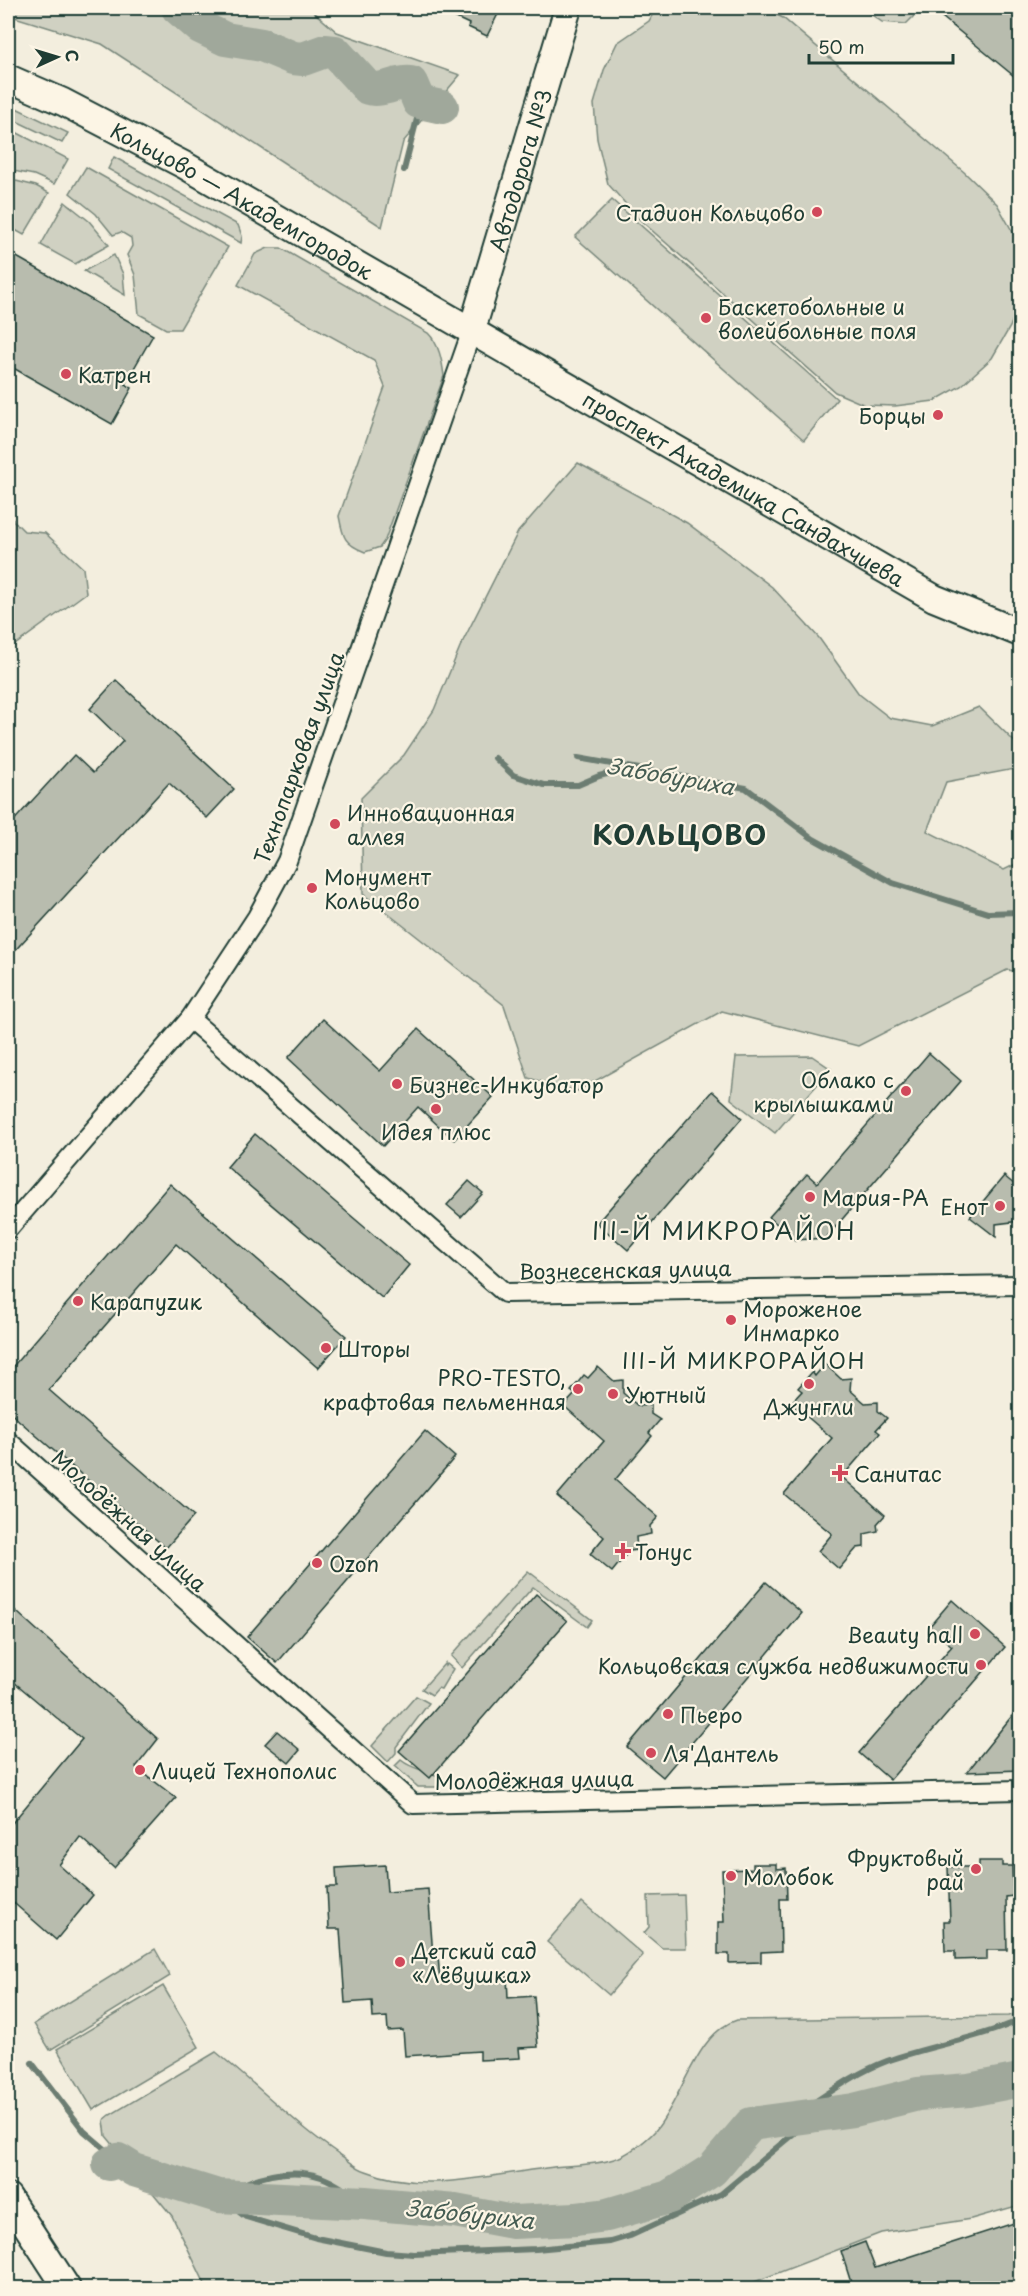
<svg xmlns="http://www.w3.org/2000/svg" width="1028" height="2296" font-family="'Playpen Sans',sans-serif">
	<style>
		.green { fill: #d0d1c2; stroke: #78877b; stroke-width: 1.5 }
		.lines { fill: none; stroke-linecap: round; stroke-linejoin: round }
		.stream { stroke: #6c7d72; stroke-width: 6 }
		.river { stroke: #a0a89b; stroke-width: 34 }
		.building { fill: #b8bcae; stroke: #1f3d34; stroke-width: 1.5 }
		.street-casing { stroke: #1f3d34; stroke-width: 22 }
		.secondary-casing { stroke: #1f3d34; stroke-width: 30 }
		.street { stroke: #fcf5e5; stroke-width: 18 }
		.secondary { stroke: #fcf5e5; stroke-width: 26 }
		.poi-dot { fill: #d1495b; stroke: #fcf5e5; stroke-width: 2 }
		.labels { text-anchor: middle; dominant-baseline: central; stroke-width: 4.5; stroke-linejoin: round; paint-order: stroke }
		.street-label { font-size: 21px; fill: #1f3d34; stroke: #fcf5e5 }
		.poi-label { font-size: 21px; fill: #1f3d34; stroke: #fcf5e5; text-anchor: start }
		.water-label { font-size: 22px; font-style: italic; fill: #465d53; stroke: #fcf5e5 }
		.neighbourhood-label { font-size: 22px; letter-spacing: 1.5px; fill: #1f3d34; stroke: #fcf5e5 }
		.quarter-label { font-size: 24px; letter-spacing: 1.5px; fill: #1f3d34; stroke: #fcf5e5 }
		.district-label { font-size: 27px; font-weight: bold; letter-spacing: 1.5px; fill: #1f3d34; stroke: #fcf5e5 }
	</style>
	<rect width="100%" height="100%" fill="#f3eede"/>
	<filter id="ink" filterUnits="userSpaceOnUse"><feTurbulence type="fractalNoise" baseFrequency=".0167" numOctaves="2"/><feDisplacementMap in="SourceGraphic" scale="12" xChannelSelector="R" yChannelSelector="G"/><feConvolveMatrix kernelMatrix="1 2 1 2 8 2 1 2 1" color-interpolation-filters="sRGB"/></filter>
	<g filter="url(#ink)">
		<g class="green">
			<path d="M 8,8 L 309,8 L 337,32 L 460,75 L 403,142 L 382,227 L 102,44 L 8,15 Z"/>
			<path d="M 656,8 L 763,8 L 783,18 L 964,172 L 997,204 L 1020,245 L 1020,301 L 1010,327 L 992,358 L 961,386 L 934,401 L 895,406 L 865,405 L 835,392 L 639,219 L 608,184 L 597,139 L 594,104 L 604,70 L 617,43 L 649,21 Z"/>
			<path d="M 862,8 L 922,8 L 906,24 L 882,22 Z"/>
			<path d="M 8,104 L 68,133 L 62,143 L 8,117 Z"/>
			<path d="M 8,128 L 68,159 L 54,184 L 34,175 L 8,170 Z"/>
			<path d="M 114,157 L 238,225 L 242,236 L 241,243 L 108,169 Z"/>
			<path d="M 86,167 L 228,247 L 180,329 L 166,329 L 139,314 L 135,275 L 127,255 L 132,246 L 131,238 L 121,232 L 113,235 L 96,214 L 70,193 Z"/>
			<path d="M 8,179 L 36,186 L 49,193 L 24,235 L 8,226 Z"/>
			<path d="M 612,200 L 837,399 L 804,440 L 575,237 Z"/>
			<path d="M 65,202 L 89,221 L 109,245 L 75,264 L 41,245 Z"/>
			<path d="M 268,248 L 281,248 L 428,333 C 439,344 442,360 444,376 L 385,540 L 380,547 L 365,552 C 344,544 343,537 339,516 L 385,387 L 374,360 L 238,285 L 255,254 Z"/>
			<path d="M 114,255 L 123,274 L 125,295 L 84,271 Z"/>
			<path d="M 578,463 L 687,523 L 772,587 L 819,638 L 859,694 L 890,718 L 932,726 L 979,707 L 1020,747 L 1020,768 L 946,782 L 927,831 L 1004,870 L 1020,862 L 1020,972 L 1007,970 L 858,1046 L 722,1011 L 577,1091 L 528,1078 L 504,1005 L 363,894 L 361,798 L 404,755 L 434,710 L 460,647 L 518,532 Z"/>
			<path d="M 8,515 L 24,531 L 45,533 L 83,568 L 86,593 L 8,650 Z"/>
			<path d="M 812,1056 L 831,1069 L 775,1133 L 731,1099 L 736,1057 Z"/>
			<path d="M 528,1571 L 592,1620 L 587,1627 L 533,1587 L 462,1668 L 451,1656 Z"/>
			<path d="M 445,1663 L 445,1666 L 447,1664 L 453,1669 L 441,1689 L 438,1688 L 432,1695 L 422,1689 Z"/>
			<path d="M 416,1696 L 429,1703 L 396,1747 L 396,1753 L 388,1762 L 372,1746 Z"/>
			<path d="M 401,1760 C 415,1772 433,1770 446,1781 L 441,1787 L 418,1787 L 395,1766 Z"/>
			<path d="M 684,1895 L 686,1948 L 662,1948 L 644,1933 L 649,1927 L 648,1896 Z"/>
			<path d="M 582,1902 L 643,1955 L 609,1995 L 547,1942 Z"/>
			<path d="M 155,1949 L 170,1976 L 50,2050 L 34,2024 Z"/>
			<path d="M 163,1986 L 199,2047 L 93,2110 L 57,2049 Z"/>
			<path d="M 1020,2013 L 1020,2205 L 971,2219 L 881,2233 L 739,2288 L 207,2288 L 172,2216 L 106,2136 L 104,2120 L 110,2115 L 216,2052 C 258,2086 295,2124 339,2154 C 347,2159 356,2168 366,2171 C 422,2194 488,2175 546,2168 C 567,2165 593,2166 614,2159 C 626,2156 646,2141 655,2131 C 682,2100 696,2032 737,2020 L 1009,2016 Z"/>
		</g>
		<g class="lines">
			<g class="stream">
				<path d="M 404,170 L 421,103"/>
				<path d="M 495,758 L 513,775 L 544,785 L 578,785 L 599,776 L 627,769"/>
				<path d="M 578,758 L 746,788 L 812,838 L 893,883 L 988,913 L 1020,912"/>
				<path d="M 32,2063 L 84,2131 L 118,2160"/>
				<path d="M 787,2120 C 820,2100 850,2075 887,2061 C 931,2045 978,2039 1020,2020"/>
				<path d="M 365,2203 C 351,2194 336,2182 321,2177 C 287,2165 247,2180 218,2196 L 246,2217 L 316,2238 L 386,2252 L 414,2254 L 536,2249 L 610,2242 L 630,2236 L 721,2194 L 817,2114"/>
			</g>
			<g class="river">
				<path d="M 178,8 L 200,27 L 225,39 L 262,45 L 293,58 L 303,59 L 325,51 L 335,52 L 368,88 C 385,92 396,81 411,83 L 419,102 L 442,107"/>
				<path d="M 109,2164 L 118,2160 L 134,2170 L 218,2196 L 365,2203 L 455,2211 L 513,2222 L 576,2219 L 607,2215 L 669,2197 L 712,2170 L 751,2124 L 854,2110 L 918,2094 L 969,2090 L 1020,2080"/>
			</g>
		</g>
		<g class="building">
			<path d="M 435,8 L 501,8 L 487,36 L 468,27 L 469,24 Z"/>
			<path d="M 931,8 L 1014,8 L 1020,12 L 1020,81 Z"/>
			<path d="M 8,252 L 153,335 L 125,384 L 132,388 L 112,424 L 8,365 Z"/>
			<path d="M 116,680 L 234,789 L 207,818 L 169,783 L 8,958 L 8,827 L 74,755 L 93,773 L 123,741 L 90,709 Z"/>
			<path d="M 323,1019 L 380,1071 L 418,1029 L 493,1097 L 454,1140 L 418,1107 L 383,1146 L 288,1058 Z"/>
			<path d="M 929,1053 L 961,1081 L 826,1238 L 795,1240 L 769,1217 L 807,1174 L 817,1183 Z"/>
			<path d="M 712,1091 L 742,1118 L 628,1250 L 597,1223 Z"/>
			<path d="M 255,1134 L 409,1265 L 382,1298 L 227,1167 Z"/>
			<path d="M 1004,1176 L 1020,1189 L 1020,1221 L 996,1224 L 996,1237 L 970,1217 Z"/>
			<path d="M 469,1181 L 483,1193 L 461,1217 L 447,1205 Z"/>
			<path d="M 170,1184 L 346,1336 L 318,1368 L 176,1244 L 49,1390 L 194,1516 L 166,1548 L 8,1411 L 8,1372 Z"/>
			<path d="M 825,1364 L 841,1379 L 851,1378 L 850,1390 L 865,1403 L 878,1402 L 878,1411 L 887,1418 L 876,1430 L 880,1433 L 842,1477 L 885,1515 L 877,1524 L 878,1531 L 864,1534 L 864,1547 L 857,1548 L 839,1569 L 818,1551 L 832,1534 L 784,1494 L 832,1438 L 791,1403 L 802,1391 L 798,1388 L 806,1379 L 812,1372 L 815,1376 Z"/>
			<path d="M 598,1367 L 614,1381 L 623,1380 L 623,1393 L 638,1406 L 651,1405 L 651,1414 L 660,1420 L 649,1433 L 652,1436 L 615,1480 L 658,1517 L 650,1526 L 651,1534 L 636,1537 L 637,1550 L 629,1551 L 612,1572 L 590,1554 L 604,1537 L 557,1496 L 604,1441 L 564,1406 L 575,1394 L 571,1391 L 584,1375 L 588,1378 Z"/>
			<path d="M 425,1431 L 455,1457 L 277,1663 L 247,1637 Z"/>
			<path d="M 766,1582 L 802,1613 L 663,1777 L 627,1747 Z"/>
			<path d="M 536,1594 L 567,1621 L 430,1778 L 399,1751 Z"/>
			<path d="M 952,1600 L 1005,1647 L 890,1780 L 859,1753 L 952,1646 L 929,1627 Z"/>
			<path d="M 8,1604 L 158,1739 L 136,1767 L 176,1798 L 114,1868 L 80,1837 L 59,1865 L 93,1895 L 56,1940 L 8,1898 L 8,1828 L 82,1739 L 8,1677 Z"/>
			<path d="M 1020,1706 L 1020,1770 L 967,1772 Z"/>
			<path d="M 277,1731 L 300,1750 L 289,1763 L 265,1744 Z"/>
			<path d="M 979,1861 L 1002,1861 L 1002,1866 L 1012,1866 L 1013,1896 L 1006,1897 L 1007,1950 L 987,1950 L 987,1959 L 955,1960 L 955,1951 L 945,1951 L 944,1921 L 950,1921 L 948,1867 L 979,1867 Z"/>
			<path d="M 753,1864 L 776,1864 L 776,1869 L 786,1868 L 787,1899 L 780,1899 L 781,1951 L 761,1952 L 761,1962 L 729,1963 L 729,1954 L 718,1954 L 718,1922 L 724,1922 L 722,1870 L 753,1869 Z"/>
			<path d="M 385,1865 L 387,1892 L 428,1889 L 433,1956 L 438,1956 L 440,1981 L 507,1977 L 508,1998 L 534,1996 L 538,2047 L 519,2048 L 520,2058 L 480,2060 L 480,2051 L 405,2056 L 403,2030 L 388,2031 L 387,2017 L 373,2018 L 372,2001 L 345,2003 L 340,1929 L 329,1929 L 327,1887 L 337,1887 L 336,1868 Z"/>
			<path d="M 1020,2221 L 1020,2279 L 991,2289 L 853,2289 L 841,2251 L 865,2242 L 875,2268 Z"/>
		</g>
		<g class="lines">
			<defs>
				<g id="street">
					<path d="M 190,1019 L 505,1293 L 1020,1285"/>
					<path d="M 8,1229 L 190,1019 L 257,917 L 287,861 L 471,333"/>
					<path d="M 8,1441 L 413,1804 L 1020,1790"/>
				</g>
				<g id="secondary">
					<path id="s1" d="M 8,78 L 63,102 L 186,166 L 934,598 L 1020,633"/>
					<path id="s2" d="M 471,333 L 568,8"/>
					<path d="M 8,2197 L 67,2288"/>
				</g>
			</defs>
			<use href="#street" class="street-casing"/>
			<use href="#secondary" class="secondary-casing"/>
			<use href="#street" class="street"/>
			<use href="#secondary" class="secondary"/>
		</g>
	</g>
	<g class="poi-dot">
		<circle cx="817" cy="212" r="6"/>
		<circle cx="706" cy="318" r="6"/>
		<circle cx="66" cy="374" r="6"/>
		<circle cx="938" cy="415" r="6"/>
		<circle cx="335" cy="824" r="6"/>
		<circle cx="312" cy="888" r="6"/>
		<circle cx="397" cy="1084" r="6"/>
		<circle cx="906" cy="1091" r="6"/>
		<circle cx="436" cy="1109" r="6"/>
		<circle cx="810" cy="1197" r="6"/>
		<circle cx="1000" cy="1206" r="6"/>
		<circle cx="78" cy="1301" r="6"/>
		<circle cx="731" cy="1320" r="6"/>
		<circle cx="326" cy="1348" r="6"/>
		<circle cx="809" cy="1384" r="6"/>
		<circle cx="578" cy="1389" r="6"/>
		<circle cx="613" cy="1394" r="6"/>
		<path d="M837 1464h6v6h6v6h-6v6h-6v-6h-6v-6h6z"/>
		<path d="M620 1542h6v6h6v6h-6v6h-6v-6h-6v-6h6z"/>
		<circle cx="317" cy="1563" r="6"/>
		<circle cx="975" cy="1634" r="6"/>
		<circle cx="981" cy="1665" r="6"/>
		<circle cx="668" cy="1714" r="6"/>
		<circle cx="651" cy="1753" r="6"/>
		<circle cx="140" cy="1770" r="6"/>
		<circle cx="976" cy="1869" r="6"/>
		<circle cx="731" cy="1876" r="6"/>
		<circle cx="400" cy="1962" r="6"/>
	</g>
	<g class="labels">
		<g class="street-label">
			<text stroke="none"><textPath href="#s2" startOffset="170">Автодорога №3</textPath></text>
			<text stroke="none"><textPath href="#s1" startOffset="264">Кольцово — Академгородок</textPath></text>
			<text stroke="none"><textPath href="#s1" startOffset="843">проспект Академика Сандахчиева</textPath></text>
			<text transform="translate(298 757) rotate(-70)">Технопарковая улица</text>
			<text transform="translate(625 1269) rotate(-1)">Вознесенская улица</text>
			<text transform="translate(130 1520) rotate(42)">Молодёжная улица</text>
			<text transform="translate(534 1779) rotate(-1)">Молодёжная улица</text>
		</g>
		<g class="poi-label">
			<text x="805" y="212" text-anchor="end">Стадион Кольцово</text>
			<text x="718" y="306">Баскетобольные и<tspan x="718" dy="24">волейбольные поля</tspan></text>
			<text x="78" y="374">Катрен</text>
			<text x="926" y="415" text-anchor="end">Борцы</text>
			<text x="347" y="812">Инновационная<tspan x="347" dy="24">аллея</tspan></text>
			<text x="324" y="876">Монумент<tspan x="324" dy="24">Кольцово</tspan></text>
			<text x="894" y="1079" text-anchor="end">Облако с<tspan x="894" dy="24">крылышками</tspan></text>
			<text x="409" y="1084">Бизнес-Инкубатор</text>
			<text x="436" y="1131" text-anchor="middle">Идея плюс</text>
			<text x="822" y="1197">Мария-РА</text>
			<text x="988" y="1206" text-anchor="end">Енот</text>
			<text x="90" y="1301">Карапуzик</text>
			<text x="743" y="1308">Мороженое<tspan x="743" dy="24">Инмарко</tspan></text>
			<text x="338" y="1348">Шторы</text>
			<text x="566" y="1377" text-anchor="end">PRO-TESTO,<tspan x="566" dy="24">крафтовая пельменная</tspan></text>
			<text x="625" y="1394">Уютный</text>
			<text x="809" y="1406" text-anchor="middle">Джунгли</text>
			<text x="854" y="1473">Санитас</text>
			<text x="635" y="1551">Тонус</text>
			<text x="329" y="1563">Ozon</text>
			<text x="963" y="1634" text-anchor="end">Beauty hall</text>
			<text x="969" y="1665" text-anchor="end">Кольцовская служба недвижимости</text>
			<text x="680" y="1714">Пьеро</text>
			<text x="663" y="1753">Ля'Дантель</text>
			<text x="152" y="1770">Лицей Технополис</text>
			<text x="964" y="1857" text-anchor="end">Фруктовый<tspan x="964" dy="24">рай</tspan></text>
			<text x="743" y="1876">Молобок</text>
			<text x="412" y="1950">Детский сад<tspan x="412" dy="24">«Лёвушка»</tspan></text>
		</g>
		<g class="water-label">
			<text transform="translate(671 775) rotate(10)">Забобуриха</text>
			<text transform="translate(470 2213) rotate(6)">Забобуриха</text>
		</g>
		<g class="neighbourhood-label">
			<text x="744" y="1359">III-Й МИКРОРАЙОН</text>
		</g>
		<g class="quarter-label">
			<text x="724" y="1230">III-Й МИКРОРАЙОН</text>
		</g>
		<g class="district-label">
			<text x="680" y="833">КОЛЬЦОВО</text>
		</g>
	</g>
	<rect width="1028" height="2296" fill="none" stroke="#fcf5e5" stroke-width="30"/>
	<rect x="15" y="15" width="998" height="2266" fill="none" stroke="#1f3d34" stroke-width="2" filter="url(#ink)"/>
	<g transform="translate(57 57) rotate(86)" stroke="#fcf5e5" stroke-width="4.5" paint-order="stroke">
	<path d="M0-4.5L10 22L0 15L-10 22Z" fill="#1f3d34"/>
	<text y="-9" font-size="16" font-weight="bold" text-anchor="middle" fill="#1f3d34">С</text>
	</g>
	<path d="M809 54v9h144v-9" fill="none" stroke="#1f3d34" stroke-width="3"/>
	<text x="818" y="54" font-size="18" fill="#1f3d34" stroke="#fcf5e5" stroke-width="4.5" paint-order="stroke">50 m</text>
</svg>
